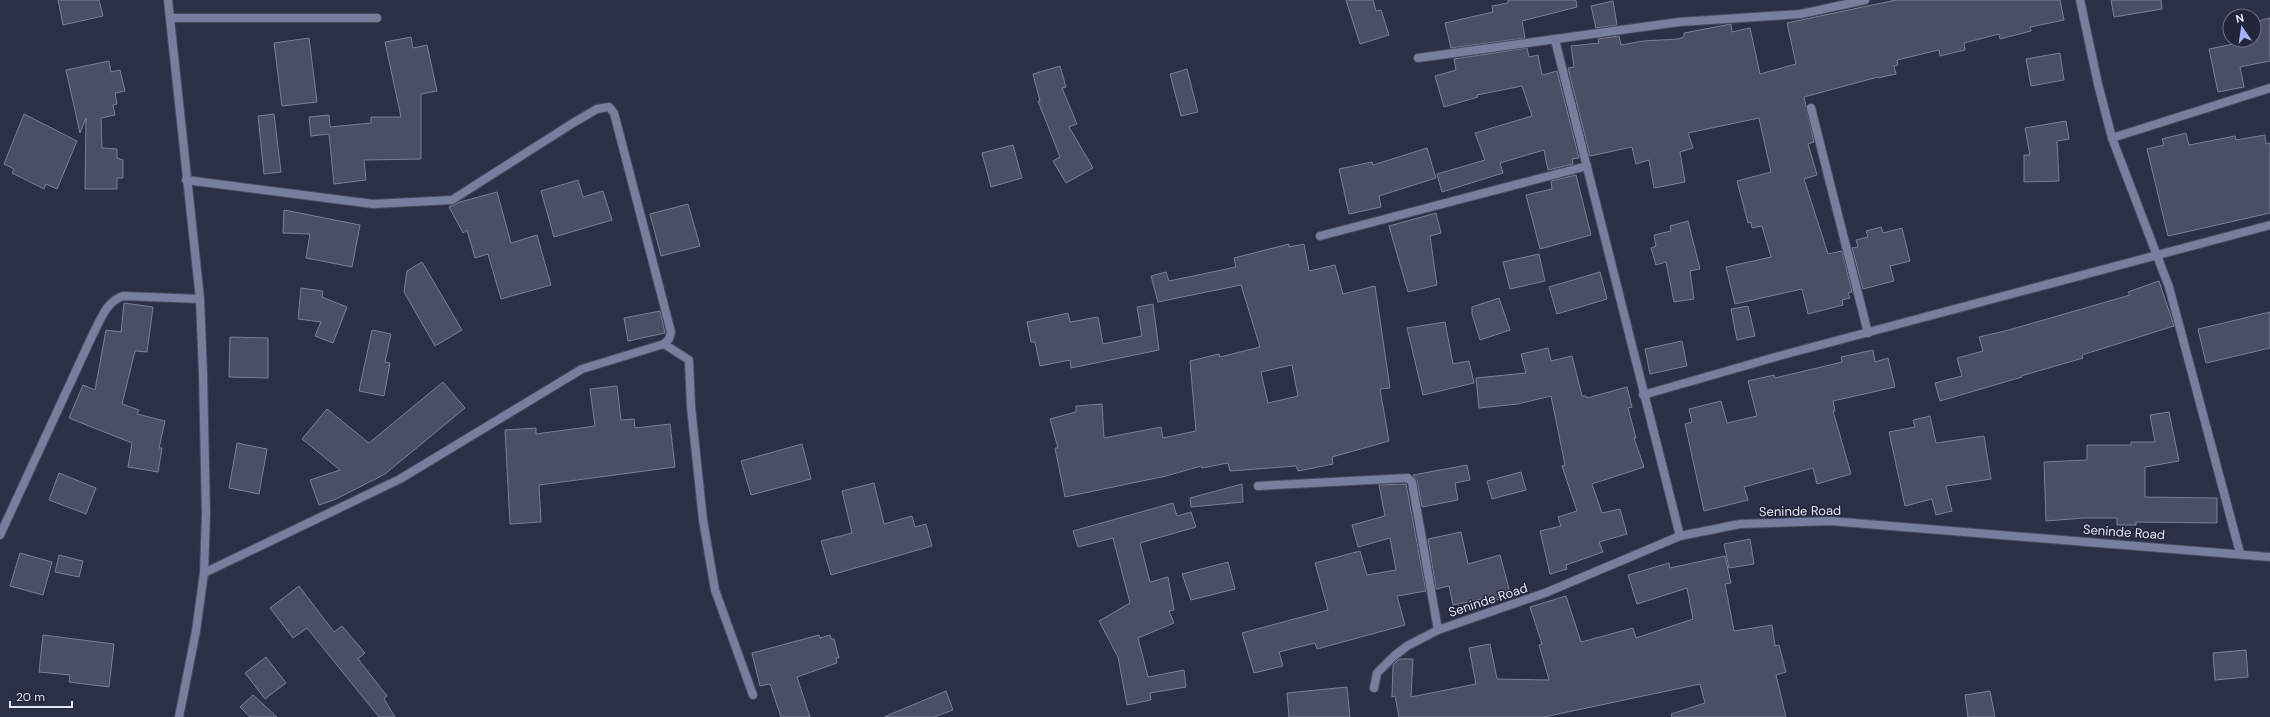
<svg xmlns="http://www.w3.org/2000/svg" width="2270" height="717" font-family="'DM Sans',sans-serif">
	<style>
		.building { fill: #4b4f66; stroke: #7a7f98; fill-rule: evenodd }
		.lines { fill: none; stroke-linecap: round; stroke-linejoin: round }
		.minor-casing { stroke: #494d62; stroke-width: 10 }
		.minor { stroke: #787e9e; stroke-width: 8 }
		.labels { text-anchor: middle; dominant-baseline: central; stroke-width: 3; stroke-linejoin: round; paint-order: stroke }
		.street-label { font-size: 13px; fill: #e2e5f3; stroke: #23263b }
	</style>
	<rect width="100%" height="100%" fill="#2c3046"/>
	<g class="building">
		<path d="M 58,0 L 99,0 L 103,16 L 63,25 Z"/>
		<path d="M 1346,0 L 1373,0 L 1376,11 L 1381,10 L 1389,35 L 1360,44 Z"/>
		<path d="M 1508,0 L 1576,0 L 1577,7 L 1522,21 L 1525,38 L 1451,48 L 1445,23 L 1493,12 L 1492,6 L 1508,3 Z"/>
		<path d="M 1896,0 L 2060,0 L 2064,20 L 2030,27 L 2031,31 L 2000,39 L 1999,34 L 1964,43 L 1965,50 L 1940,56 L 1939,50 L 1897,60 L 1898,65 L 1894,66 L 1896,74 L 1878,78 L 1878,77 L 1804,97 L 1814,142 L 1808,144 L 1817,175 L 1804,179 L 1828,254 L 1842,251 L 1852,292 L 1848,293 L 1850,298 L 1842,300 L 1843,305 L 1808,314 L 1802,289 L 1735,304 L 1726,267 L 1771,257 L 1762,226 L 1752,228 L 1751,222 L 1748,223 L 1737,181 L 1771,172 L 1759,118 L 1688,133 L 1693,148 L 1680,152 L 1685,182 L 1654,188 L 1649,160 L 1636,164 L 1632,147 L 1590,156 L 1568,68 L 1574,67 L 1571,46 L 1599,43 L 1598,39 L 1619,36 L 1621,45 L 1643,41 L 1678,39 L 1684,37 L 1684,33 L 1731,24 L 1732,32 L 1750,28 L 1760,74 L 1796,64 L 1787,23 Z"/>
		<path d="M 2111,0 L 2161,0 L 2162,9 L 2114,17 Z"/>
		<path d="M 1613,1 L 1617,25 L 1596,28 L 1591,6 Z"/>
		<path d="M 2270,18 L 2270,61 L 2240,67 L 2244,87 L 2218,92 L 2209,49 L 2254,40 L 2254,22 Z"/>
		<path d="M 411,37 L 413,48 L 427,45 L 437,91 L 421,94 L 421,159 L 364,160 L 366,180 L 334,184 L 329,134 L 311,136 L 309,117 L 329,115 L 330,127 L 371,123 L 371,117 L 401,117 L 385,42 Z"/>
		<path d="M 309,38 L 317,102 L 282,106 L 274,43 Z"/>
		<path d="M 1527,48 L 1529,57 L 1538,55 L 1542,75 L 1557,71 L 1579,158 L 1572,159 L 1573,164 L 1548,170 L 1544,150 L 1500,163 L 1503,173 L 1442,192 L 1437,174 L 1485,160 L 1475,133 L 1532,116 L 1522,86 L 1477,95 L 1478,97 L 1444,107 L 1435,76 L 1456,70 L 1454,59 Z"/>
		<path d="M 2060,53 L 2064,80 L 2031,86 L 2026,59 Z"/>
		<path d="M 109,61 L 111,72 L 120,70 L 125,91 L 115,93 L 117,104 L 113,105 L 115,115 L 101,118 L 102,148 L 117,149 L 117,158 L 123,160 L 123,178 L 117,178 L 117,189 L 85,189 L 86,118 L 80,133 L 66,70 Z"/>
		<path d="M 1060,66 L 1066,87 L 1062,88 L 1077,124 L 1069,127 L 1093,168 L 1066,183 L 1053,161 L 1060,157 L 1038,101 L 1040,101 L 1033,74 Z"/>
		<path d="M 1187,69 L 1198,112 L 1181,116 L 1170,74 Z"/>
		<path d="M 24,114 L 77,141 L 57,189 L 46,184 L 44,189 L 12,173 L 14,169 L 4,164 Z"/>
		<path d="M 274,114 L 281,172 L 264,174 L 258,116 Z"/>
		<path d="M 2066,121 L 2069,139 L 2057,141 L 2059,181 L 2024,182 L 2024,155 L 2030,155 L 2025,128 Z"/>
		<path d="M 2186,133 L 2189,145 L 2235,136 L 2236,140 L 2265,135 L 2266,144 L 2270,143 L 2270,213 L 2168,236 L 2147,149 L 2164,145 L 2162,139 Z"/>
		<path d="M 1013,145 L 1022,178 L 991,187 L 982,153 Z"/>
		<path d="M 1427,148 L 1436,178 L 1379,196 L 1381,207 L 1349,214 L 1339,169 L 1372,162 L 1373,165 Z"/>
		<path d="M 1576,175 L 1591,235 L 1540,249 L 1526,195 L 1552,189 L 1551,181 Z"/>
		<path d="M 578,180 L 583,197 L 603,191 L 612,220 L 554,237 L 541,191 Z"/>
		<path d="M 497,192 L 511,243 L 537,235 L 551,285 L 501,299 L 488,254 L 475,258 L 467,230 L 463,233 L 449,207 L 460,202 Z"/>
		<path d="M 688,204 L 700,246 L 661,256 L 650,214 Z"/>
		<path d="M 284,210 L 360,225 L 352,267 L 306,258 L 310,234 L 283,233 Z"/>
		<path d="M 1436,213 L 1441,233 L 1430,236 L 1437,285 L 1408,292 L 1389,226 Z"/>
		<path d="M 1688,221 L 1700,269 L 1690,271 L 1694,299 L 1674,302 L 1666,262 L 1656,265 L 1651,248 L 1656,246 L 1654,235 L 1671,231 L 1670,226 Z"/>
		<path d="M 1881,227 L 1883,233 L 1902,228 L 1910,261 L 1890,266 L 1894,281 L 1863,289 L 1852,248 L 1858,247 L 1856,240 L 1868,237 L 1866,231 Z"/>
		<path d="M 1289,244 L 1289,247 L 1304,244 L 1309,271 L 1335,265 L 1343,294 L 1375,286 L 1390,388 L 1380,389 L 1389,441 L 1332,457 L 1333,464 L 1298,471 L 1296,466 L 1230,471 L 1228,463 L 1202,468 L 1201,466 L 1166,476 L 1065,497 L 1055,448 L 1058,448 L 1050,419 L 1076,412 L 1076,406 L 1102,404 L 1104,438 L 1161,427 L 1163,438 L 1196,431 L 1190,361 L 1219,354 L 1220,357 L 1260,347 L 1241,285 L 1158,302 L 1151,276 L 1166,272 L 1169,281 L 1236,267 L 1234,258 ZM 1292,365 L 1298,396 L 1268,403 L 1261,372 Z"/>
		<path d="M 1539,254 L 1545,281 L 1510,289 L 1503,262 Z"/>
		<path d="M 422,262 L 462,330 L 435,346 L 404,292 L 407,271 Z"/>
		<path d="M 1600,272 L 1607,299 L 1557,314 L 1549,287 Z"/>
		<path d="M 2159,281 L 2174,326 L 2082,355 L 2083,358 L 2021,376 L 2022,377 L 1940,401 L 1935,383 L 1962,376 L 1957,358 L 1983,351 L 1979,337 L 2009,330 L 2130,295 L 2128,292 Z"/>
		<path d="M 301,288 L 323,291 L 322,297 L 347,307 L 333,343 L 315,336 L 321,322 L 298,319 Z"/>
		<path d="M 1499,298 L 1510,330 L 1480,340 L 1472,314 L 1472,307 Z"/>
		<path d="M 124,303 L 153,307 L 147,352 L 135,351 L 122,404 L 139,410 L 137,414 L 165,421 L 159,448 L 162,448 L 158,472 L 128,467 L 132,443 L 69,418 L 83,385 L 95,390 L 106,330 L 121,332 Z"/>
		<path d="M 1153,304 L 1159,350 L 1071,368 L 1070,360 L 1040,366 L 1035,342 L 1031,342 L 1027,322 L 1068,313 L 1070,322 L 1098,317 L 1103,344 L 1142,336 L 1137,307 Z"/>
		<path d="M 1748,306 L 1755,336 L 1737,340 L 1731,309 Z"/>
		<path d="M 660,311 L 665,333 L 628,341 L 624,318 Z"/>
		<path d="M 2270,312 L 2270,348 L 2206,363 L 2198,329 Z"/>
		<path d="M 1445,322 L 1453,364 L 1469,361 L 1474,383 L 1423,395 L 1407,328 Z"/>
		<path d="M 372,330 L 391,334 L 385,362 L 390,363 L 384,396 L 359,391 Z"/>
		<path d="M 230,337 L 268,338 L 268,378 L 229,377 Z"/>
		<path d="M 1682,341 L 1687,366 L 1650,374 L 1645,349 Z"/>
		<path d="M 1548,348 L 1551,361 L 1572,356 L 1582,396 L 1586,396 L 1587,398 L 1627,387 L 1632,407 L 1628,408 L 1636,438 L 1634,438 L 1644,467 L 1592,484 L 1602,513 L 1620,509 L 1627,534 L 1599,542 L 1603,552 L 1566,565 L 1567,569 L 1550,574 L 1540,531 L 1561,526 L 1558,517 L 1577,511 L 1562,466 L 1565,465 L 1551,396 L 1518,404 L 1479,408 L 1476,378 L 1526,373 L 1521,354 Z"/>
		<path d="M 1873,350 L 1875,362 L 1888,358 L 1895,387 L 1833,401 L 1835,411 L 1833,411 L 1851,474 L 1817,484 L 1813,468 L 1744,487 L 1748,500 L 1704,511 L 1685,424 L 1692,422 L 1689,409 L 1721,401 L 1727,423 L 1757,416 L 1748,381 L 1774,375 L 1775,378 L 1842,362 L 1841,357 Z"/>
		<path d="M 443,382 L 465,408 L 385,474 L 336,499 L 319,505 L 310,480 L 340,470 L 302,439 L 327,409 L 369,443 Z"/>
		<path d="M 617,386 L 621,420 L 634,419 L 635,428 L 670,424 L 675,467 L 539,485 L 541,522 L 510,524 L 505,430 L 536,428 L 536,434 L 595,426 L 590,389 Z"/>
		<path d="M 2169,412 L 2179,461 L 2145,467 L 2145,497 L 2217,498 L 2217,523 L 2136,522 L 2136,525 L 2117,525 L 2117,518 L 2084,518 L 2046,521 L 2044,462 L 2087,460 L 2087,445 L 2131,445 L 2131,442 L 2155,442 L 2150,415 Z"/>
		<path d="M 1930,416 L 1936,443 L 1984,436 L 1991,479 L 1946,486 L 1952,511 L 1936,515 L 1932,499 L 1905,506 L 1889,432 L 1915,427 L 1913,420 Z"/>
		<path d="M 237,443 L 267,449 L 259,494 L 229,488 Z"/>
		<path d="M 802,444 L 811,479 L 751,495 L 741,461 Z"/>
		<path d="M 1467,465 L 1470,480 L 1455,483 L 1458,500 L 1422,507 L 1417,481 L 1413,475 Z"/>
		<path d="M 1521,472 L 1526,490 L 1492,499 L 1487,481 Z"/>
		<path d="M 59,473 L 96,488 L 86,514 L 49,500 Z"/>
		<path d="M 874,483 L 884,524 L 912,516 L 915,527 L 926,524 L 932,546 L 831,575 L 821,541 L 852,533 L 842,491 Z"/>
		<path d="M 1242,484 L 1243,502 L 1191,507 L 1190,498 Z"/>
		<path d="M 1406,484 L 1426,591 L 1397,596 L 1405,625 L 1317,649 L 1315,643 L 1279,652 L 1283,666 L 1254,673 L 1242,633 L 1328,610 L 1315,563 L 1360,551 L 1367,575 L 1396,570 L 1390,538 L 1358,547 L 1352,525 L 1385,516 L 1379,485 Z"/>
		<path d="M 1173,503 L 1177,516 L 1191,512 L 1196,527 L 1140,543 L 1150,582 L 1168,577 L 1174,610 L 1169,611 L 1174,623 L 1138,638 L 1148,677 L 1184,670 L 1186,687 L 1150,693 L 1151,700 L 1127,705 L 1118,657 L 1099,621 L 1130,603 L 1113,538 L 1078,547 L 1073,531 Z"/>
		<path d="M 1461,532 L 1468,564 L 1500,555 L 1511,596 L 1493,601 L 1492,597 L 1453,605 L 1449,586 L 1436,589 L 1428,539 Z"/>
		<path d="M 1750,539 L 1754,564 L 1729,568 L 1724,544 Z"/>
		<path d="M 20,553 L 52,562 L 43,595 L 10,586 Z"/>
		<path d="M 59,555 L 83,561 L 79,577 L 55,572 Z"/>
		<path d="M 1725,556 L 1731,583 L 1725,584 L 1734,631 L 1772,625 L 1775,646 L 1779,645 L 1786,672 L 1776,675 L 1786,717 L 1672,717 L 1671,714 L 1705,703 L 1700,684 L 1544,717 L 1399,717 L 1395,696 L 1392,697 L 1393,665 L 1399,659 L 1413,659 L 1411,697 L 1476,684 L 1469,648 L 1490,644 L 1497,679 L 1549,680 L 1539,645 L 1542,644 L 1530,607 L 1566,596 L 1581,642 L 1633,628 L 1636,638 L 1693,619 L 1687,588 L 1637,604 L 1628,575 L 1669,563 L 1670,568 Z"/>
		<path d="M 1228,562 L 1235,589 L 1191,600 L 1182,574 Z"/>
		<path d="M 299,586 L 334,632 L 342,626 L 365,653 L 358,659 L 387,696 L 384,699 L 395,717 L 379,717 L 307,628 L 293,638 L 270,608 Z"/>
		<path d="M 43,635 L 114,644 L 109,687 L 69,682 L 70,675 L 39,672 Z"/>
		<path d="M 819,635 L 820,638 L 830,635 L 831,639 L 834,639 L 839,658 L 836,658 L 837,663 L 797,677 L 810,717 L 781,717 L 770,684 L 760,686 L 752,653 Z"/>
		<path d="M 2246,650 L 2248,677 L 2215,680 L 2213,653 Z"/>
		<path d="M 266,657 L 286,683 L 265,699 L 245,673 Z"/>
		<path d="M 1347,687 L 1350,717 L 1289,717 L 1287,693 Z"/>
		<path d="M 946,691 L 953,710 L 934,717 L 884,717 Z"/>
		<path d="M 1990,691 L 1995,717 L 1968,717 L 1965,695 Z"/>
		<path d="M 253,695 L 277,717 L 250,717 L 240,707 Z"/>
	</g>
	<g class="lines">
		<defs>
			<g id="minor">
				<path d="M 168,0 L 200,299 L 203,374 L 206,514 L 204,573 L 196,631 L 179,717"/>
				<path d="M 2080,0 L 2098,84 L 2112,138 L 2169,287 L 2240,553"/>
				<path d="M 170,18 L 377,18"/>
				<path d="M 1555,40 L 1680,536"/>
				<path d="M 1418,58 L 1679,22 L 1801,14 L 1865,0"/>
				<path d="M 1811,108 L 1868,333"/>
				<path d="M 2112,138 L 2270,88"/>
				<path d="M 186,180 L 373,204 L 452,200 L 573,123 L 597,109 L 609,107 L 614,113 L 671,332 L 669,339 L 664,344 L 582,369 L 400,479 L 204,573"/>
				<path d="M 1320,236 L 1587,166"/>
				<path d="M 664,344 L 689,360 L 691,407 L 703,520 L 715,590 L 753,695"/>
				<path d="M 1643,395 L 1779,356 L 2270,225"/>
				<path d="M 1258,486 L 1408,478 L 1412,482 L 1413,488 L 1438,630"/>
				<path d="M 0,535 L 93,334 C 101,319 106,302 123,296 L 200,299"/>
				<path d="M 1374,688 L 1377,673 L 1393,657 L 1407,646 L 1438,630 L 1545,593 L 1680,536 L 1740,524 L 1830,521 L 2270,557"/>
			</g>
		</defs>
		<use href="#minor" class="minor-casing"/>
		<use href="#minor" class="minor"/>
	</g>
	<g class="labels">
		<g class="street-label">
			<text transform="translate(1800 511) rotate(-1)">Seninde Road</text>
			<text transform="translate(2124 532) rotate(4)">Seninde Road</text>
			<text transform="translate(1488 600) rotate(-18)">Seninde Road</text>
		</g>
	</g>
	<g transform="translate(2242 28) rotate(347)"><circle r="19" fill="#23263b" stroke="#6f7285"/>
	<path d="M0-3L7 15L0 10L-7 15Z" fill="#a5b1fc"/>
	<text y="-6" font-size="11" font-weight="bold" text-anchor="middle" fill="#e2e5f3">N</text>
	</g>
	<path d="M10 701v6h62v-6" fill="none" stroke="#e2e5f3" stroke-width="2"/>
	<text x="16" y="701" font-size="12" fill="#e2e5f3" stroke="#23263b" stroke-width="3" paint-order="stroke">20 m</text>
</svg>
